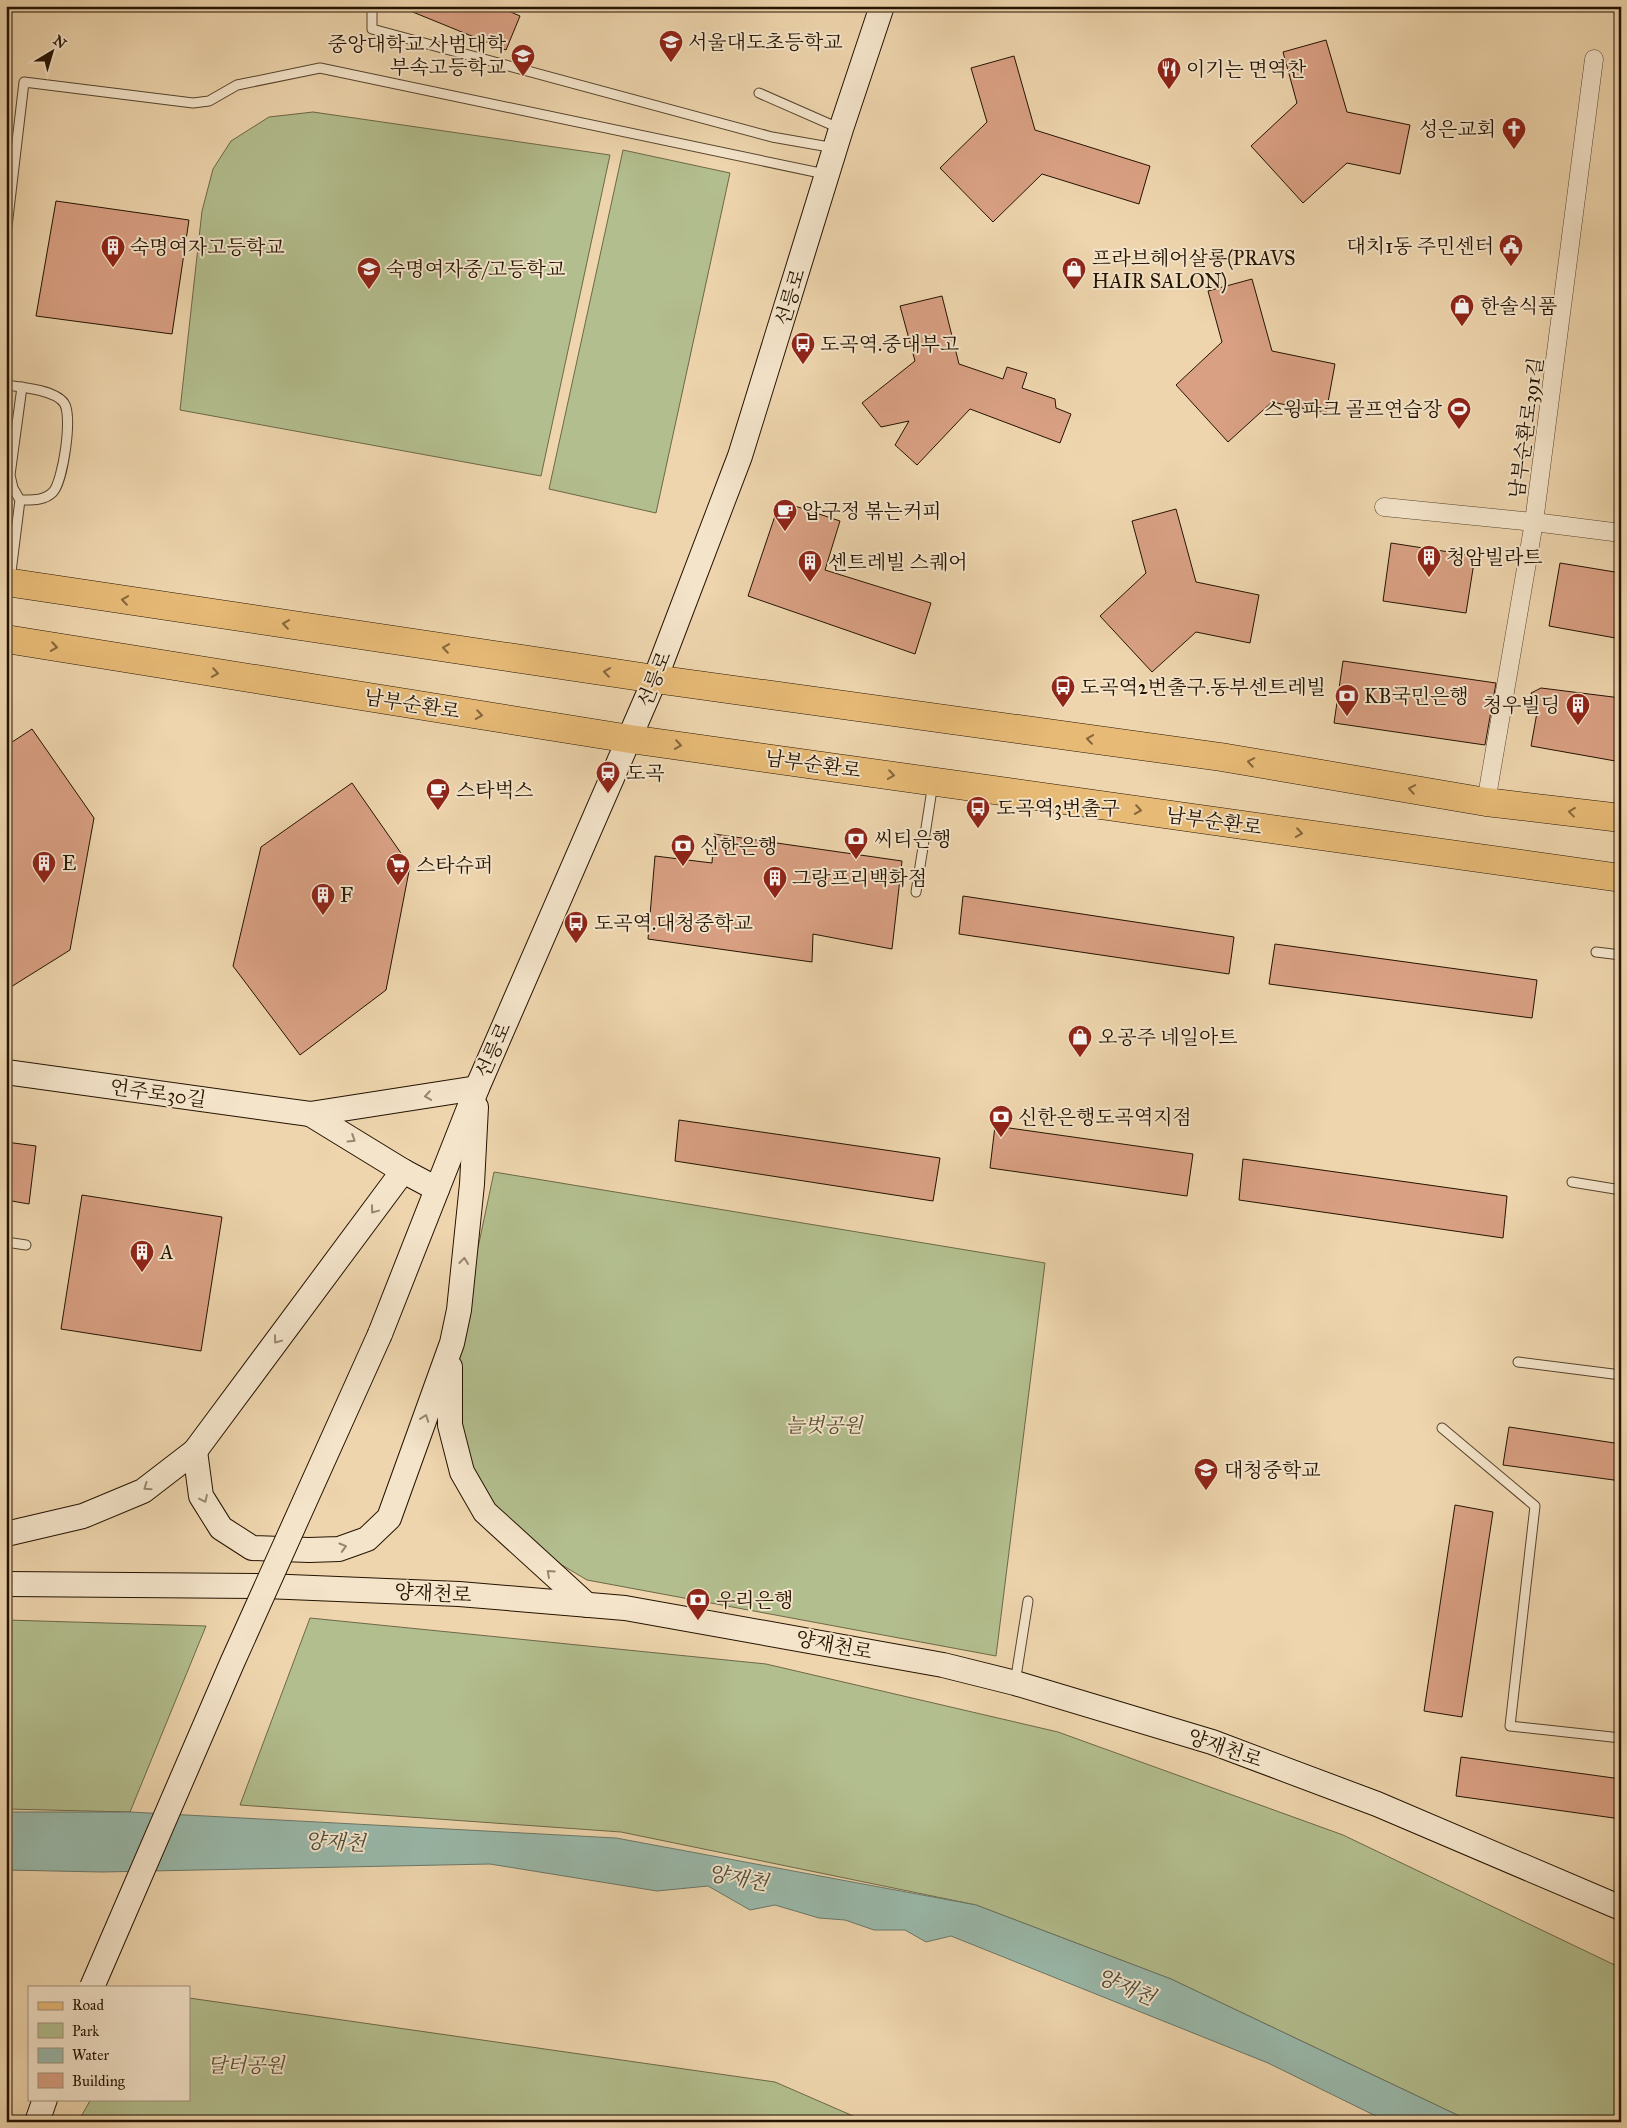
<svg xmlns="http://www.w3.org/2000/svg" width="1627" height="2128" font-family="'IM FELL Great Primer','Noto Serif KR',serif">
	<style>
		.green { fill: #b3be8e; stroke: #6c6848 }
		.water { fill: #99b9ab; stroke: #6a7767 }
		.building { fill: #d9a083; stroke: #241301 }
		.lines { fill: none; stroke-linecap: round; stroke-linejoin: round }
		.lane-casing { stroke: #56442c; stroke-width: 11 }
		.street-casing { stroke: #56442c; stroke-width: 19 }
		.secondary-casing { stroke: #241301; stroke-width: 26 }
		.primary-casing { stroke: #241301; stroke-width: 29 }
		.lane { stroke: #f4e4ca; stroke-width: 9 }
		.street { stroke: #f4e4ca; stroke-width: 18 }
		.secondary { stroke: #f4e4ca; stroke-width: 24 }
		.primary { stroke: #e7ba76; stroke-width: 28 }
		.secondary-bridge-casing { stroke: #241301; stroke-width: 26; stroke-linecap: butt }
		.secondary-bridge { stroke: #f4e4ca; stroke-width: 24 }
		.oneway { stroke: #86663c }
		.oneway2 { stroke: #968670 }
		.labels { text-anchor: middle; dominant-baseline: central; stroke-width: 4; stroke-linejoin: round; paint-order: stroke }
		.poi-label { font-size: 20px; fill: #241301; stroke: #f4e4ca; text-anchor: start }
		.street-label { font-size: 20px; fill: #241301; stroke: #f4e4ca }
		.park-label { font-size: 20px; font-style: italic; fill: #564f32; stroke: #f4e4ca }
		.water-label { font-size: 21px; font-style: italic; fill: #4d4d3c; stroke: #f4e4ca }
	</style>
	<rect width="100%" height="100%" fill="#eed5ad"/>
	<filter id="stains"><feTurbulence type="fractalNoise" baseFrequency=".004" numOctaves="4"/><feColorMatrix values="0 0 0 0 .2 0 0 0 0 .09 0 0 0 0 .02 0 0 0 .5 -.17"/></filter>
	<radialGradient id="worn" r=".72"><stop offset=".6" stop-color="#630" stop-opacity="0"/><stop offset="1" stop-color="#630" stop-opacity=".3"/></radialGradient>
	<g class="green">
		<path d="M 313,112 L 610,155 L 541,476 L 180,410 L 202,211 L 213,169 L 231,141 L 269,117 Z"/>
		<path d="M 623,150 L 730,173 L 656,513 L 549,489 Z"/>
		<path d="M 494,1172 L 1045,1263 L 996,1656 L 587,1580 L 530,1546 L 475,1494 L 446,1399 Z"/>
		<path d="M 310,1618 L 766,1664 L 1058,1732 L 1343,1835 L 1621,1968 L 1621,2122 L 1472,2122 L 1171,1979 L 976,1905 L 621,1832 L 240,1805 Z"/>
		<path d="M 6,1620 L 206,1626 L 130,1812 L 6,1809 Z"/>
		<path d="M 189,1998 L 775,2082 L 867,2122 L 78,2122 L 91,2099 L 189,2099 Z"/>
	</g>
	<path class="water" d="M 6,1812 L 130,1812 L 616,1838 L 976,1905 L 1171,1979 L 1472,2122 L 1388,2122 L 1268,2063 L 951,1936 L 926,1942 L 905,1930 L 874,1930 L 845,1920 L 819,1918 L 775,1905 L 750,1910 L 708,1886 L 657,1891 L 490,1864 L 102,1872 L 6,1870 Z"/>
	<g class="building">
		<path d="M 398,6 L 497,6 L 520,16 L 506,50 Z"/>
		<path d="M 1326,40 L 1347,112 L 1410,125 L 1400,174 L 1347,163 L 1303,203 L 1251,146 L 1297,103 L 1283,52 Z"/>
		<path d="M 1014,56 L 1035,130 L 1150,166 L 1139,204 L 1042,174 L 993,222 L 940,168 L 987,122 L 971,68 Z"/>
		<path d="M 56,201 L 189,220 L 172,334 L 36,316 Z"/>
		<path d="M 1252,279 L 1272,351 L 1335,364 L 1326,413 L 1272,402 L 1228,442 L 1176,385 L 1222,342 L 1208,291 Z"/>
		<path d="M 942,296 L 959,364 L 1003,379 L 1007,367 L 1027,373 L 1022,388 L 1055,399 L 1056,408 L 1071,414 L 1060,443 L 970,409 L 917,465 L 895,445 L 909,421 L 881,427 L 862,403 L 915,361 L 900,306 Z"/>
		<path d="M 780,501 L 840,521 L 825,570 L 931,603 L 915,654 L 748,596 Z"/>
		<path d="M 1176,509 L 1196,582 L 1259,595 L 1250,643 L 1196,632 L 1152,672 L 1100,616 L 1146,573 L 1132,521 Z"/>
		<path d="M 1391,543 L 1475,556 L 1466,613 L 1383,601 Z"/>
		<path d="M 1560,563 L 1621,573 L 1621,639 L 1549,626 Z"/>
		<path d="M 1343,661 L 1496,683 L 1485,745 L 1334,723 Z"/>
		<path d="M 1541,688 L 1621,698 L 1621,762 L 1531,746 L 1538,707 L 1531,693 Z"/>
		<path d="M 32,729 L 94,818 L 70,950 L 6,990 L 6,746 Z"/>
		<path d="M 352,783 L 410,866 L 386,990 L 300,1055 L 233,966 L 261,847 Z"/>
		<path d="M 714,834 L 902,861 L 892,949 L 813,934 L 812,962 L 648,939 L 655,856 L 712,863 Z"/>
		<path d="M 963,896 L 1234,937 L 1229,974 L 959,934 Z"/>
		<path d="M 1275,944 L 1537,980 L 1532,1018 L 1269,984 Z"/>
		<path d="M 679,1120 L 940,1158 L 933,1201 L 675,1161 Z"/>
		<path d="M 995,1126 L 1193,1154 L 1187,1196 L 990,1168 Z"/>
		<path d="M 6,1142 L 36,1146 L 29,1204 L 6,1200 Z"/>
		<path d="M 1243,1159 L 1507,1196 L 1503,1238 L 1239,1200 Z"/>
		<path d="M 82,1195 L 222,1217 L 201,1351 L 61,1329 Z"/>
		<path d="M 1509,1427 L 1621,1444 L 1621,1481 L 1503,1465 Z"/>
		<path d="M 1455,1505 L 1493,1512 L 1462,1717 L 1424,1711 Z"/>
		<path d="M 1461,1757 L 1621,1779 L 1621,1819 L 1456,1796 Z"/>
	</g>
	<g class="lines">
		<defs>
			<g id="lane">
				<path d="M 372,6 L 372,29 L 772,137 L 835,148"/>
				<path d="M 759,93 L 841,129"/>
				<path d="M 6,235 L 24,82 L 193,103 L 209,101 L 237,85 L 320,68 L 825,174"/>
				<path d="M 6,385 C 21,387 55,390 64,403 C 73,416 63,481 53,492 C 44,501 32,500 20,500"/>
				<path d="M 10,580 L 20,500 L 13,488 L 10,475 L 22,387"/>
				<path d="M 916,892 L 933,783"/>
				<path d="M 1596,952 L 1621,955"/>
				<path d="M 1572,1182 L 1621,1190"/>
				<path d="M 6,1242 L 26,1245"/>
				<path d="M 1518,1362 L 1621,1375"/>
				<path d="M 1442,1428 L 1535,1506 L 1510,1726 L 1621,1738"/>
				<path d="M 1015,1683 L 1028,1601"/>
			</g>
			<g id="street">
				<path d="M 1384,507 L 1534,522 L 1621,533"/>
				<path d="M 1486,802 L 1534,522 L 1594,59"/>
			</g>
			<g id="secondary">
				<path d="M 6,1072 L 310,1114 L 477,1088"/>
				<path d="M 310,1114 L 403,1171 L 437,1189"/>
				<path d="M 380,1334 L 477,1088 L 655,679 L 740,456 L 841,129 L 882,6"/>
				<path d="M 450,1367 L 450,1425 L 462,1472 L 485,1512 L 587,1605"/>
				<path d="M 195,1451 L 201,1496 L 221,1528 L 252,1548 L 309,1550 L 339,1549 L 367,1539 L 389,1518 L 452,1343 L 459,1310 L 472,1184 L 476,1107"/>
				<path d="M 6,1534 L 83,1516 L 143,1491 L 195,1451 L 403,1171"/>
				<path d="M 6,1584 L 265,1586 L 459,1594 L 625,1608 L 943,1665 L 1015,1683 L 1212,1742 L 1377,1804 L 1621,1908"/>
				<path d="M 37,2122 L 45,2099"/>
			</g>
			<g id="primary">
				<path d="M 6,582 L 655,679 L 1221,757 L 1486,802 L 1621,818"/>
				<path d="M 6,639 L 630,739 L 1621,878"/>
			</g>
		</defs>
		<use href="#lane" class="lane-casing"/>
		<use href="#street" class="street-casing"/>
		<use href="#secondary" class="secondary-casing"/>
		<use href="#primary" class="primary-casing"/>
		<use href="#lane" class="lane"/>
		<use href="#street" class="street"/>
		<use href="#secondary" class="secondary"/>
		<use href="#primary" class="primary"/>
		<defs>
			<path id="secondary-bridge" d="M 92,1987 L 232,1663 L 380,1334"/>
		</defs>
		<use href="#secondary-bridge" class="secondary-bridge-casing"/>
		<use href="#secondary-bridge" class="secondary-bridge"/>
	</g>
	<defs><path id="oneway-chevron" d="M-2-3.5L2.5 0L-2 3.5" fill="none" stroke-width="1.6" stroke-linecap="round" stroke-linejoin="round" transform="scale(1.25)"/></defs>
	<g class="oneway">
		<use href="#oneway-chevron" transform="translate(125 600) rotate(-172)"/>
		<use href="#oneway-chevron" transform="translate(286 624) rotate(-172)"/>
		<use href="#oneway-chevron" transform="translate(54 647) rotate(9)"/>
		<use href="#oneway-chevron" transform="translate(446 648) rotate(-172)"/>
		<use href="#oneway-chevron" transform="translate(607 672) rotate(-172)"/>
		<use href="#oneway-chevron" transform="translate(215 673) rotate(9)"/>
		<use href="#oneway-chevron" transform="translate(479 715) rotate(9)"/>
		<use href="#oneway-chevron" transform="translate(1090 739) rotate(-172)"/>
		<use href="#oneway-chevron" transform="translate(678 745) rotate(8)"/>
		<use href="#oneway-chevron" transform="translate(1251 762) rotate(-170)"/>
		<use href="#oneway-chevron" transform="translate(891 775) rotate(8)"/>
		<use href="#oneway-chevron" transform="translate(1412 789) rotate(-170)"/>
		<use href="#oneway-chevron" transform="translate(1138 810) rotate(8)"/>
		<use href="#oneway-chevron" transform="translate(1572 812) rotate(-173)"/>
		<use href="#oneway-chevron" transform="translate(1299 833) rotate(8)"/>
	</g>
	<g class="oneway2">
		<use href="#oneway-chevron" transform="translate(428 1096) rotate(171)"/>
		<use href="#oneway-chevron" transform="translate(352 1139) rotate(32)"/>
		<use href="#oneway-chevron" transform="translate(374 1210) rotate(127)"/>
		<use href="#oneway-chevron" transform="translate(464 1261) rotate(-84)"/>
		<use href="#oneway-chevron" transform="translate(277 1340) rotate(127)"/>
		<use href="#oneway-chevron" transform="translate(425 1418) rotate(-70)"/>
		<use href="#oneway-chevron" transform="translate(147 1487) rotate(145)"/>
		<use href="#oneway-chevron" transform="translate(204 1499) rotate(65)"/>
		<use href="#oneway-chevron" transform="translate(343 1547) rotate(-16)"/>
		<use href="#oneway-chevron" transform="translate(550 1573) rotate(-138)"/>
	</g>
	<defs>
		<symbol id="school-pin" viewBox="-11 -11 22 30"><path d="M0 17L-7.5 6A9.5 9.5 0 1 1 7.5 6Z" fill="#8f2418" stroke="#f4e4ca"/><path d="M0-5L7-2L0 1L-7-2ZM-4 1L0 2.5L4 1V4Q0 6-4 4Z" fill="#fff"/></symbol>
		<symbol id="restaurant-pin" viewBox="-11 -11 22 30"><path d="M0 17L-7.5 6A9.5 9.5 0 1 1 7.5 6Z" fill="#8f2418" stroke="#f4e4ca"/><path d="M-5-6h1v4h1v-4h1v4h1v-4h1v5L-1.5 .5V6h-2V.5L-5-1ZM5-6V6H3V1.5H1.5Q1.5-4 5-6Z" fill="#fff"/></symbol>
		<symbol id="church-pin" viewBox="-11 -11 22 30"><path d="M0 17L-7.5 6A9.5 9.5 0 1 1 7.5 6Z" fill="#8f2418" stroke="#f4e4ca"/><path d="M-1.2-6h2.4v3.5h3.3v2.4h-3.3V6h-2.4V-.1h-3.3v-2.4h3.3Z" fill="#fff"/></symbol>
		<symbol id="civic-pin" viewBox="-11 -11 22 30"><path d="M0 17L-7.5 6A9.5 9.5 0 1 1 7.5 6Z" fill="#8f2418" stroke="#f4e4ca"/><path d="M-.6-6.5H3V-4.5H.6V-3L4-1V1h2V6H-6V1h2V-1L-.6-3ZM-1.2 2.5V6h2.4V2.5Z" fill="#fff"/></symbol>
		<symbol id="building-pin" viewBox="-11 -11 22 30"><path d="M0 17L-7.5 6A9.5 9.5 0 1 1 7.5 6Z" fill="#8f2418" stroke="#f4e4ca"/><path d="M-4-6H4V6H1V3H-1V6H-4ZM-2.5-4.3h1.7v1.8h-1.7ZM.8-4.3h1.7v1.8H.8ZM-2.5-1h1.7V.8h-1.7ZM.8-1h1.7V.8H.8Z" fill="#fff"/></symbol>
		<symbol id="shop-pin" viewBox="-11 -11 22 30"><path d="M0 17L-7.5 6A9.5 9.5 0 1 1 7.5 6Z" fill="#8f2418" stroke="#f4e4ca"/><path d="M-5-2.5h2.3a2.7 3.5 0 0 1 5.4 0H5L5.5 6h-11ZM-1.5-2.5h3a1.5 2.3 0 0 0-3 0Z" fill="#fff"/></symbol>
		<symbol id="bus-pin" viewBox="-11 -11 22 30"><path d="M0 17L-7.5 6A9.5 9.5 0 1 1 7.5 6Z" fill="#8f2418" stroke="#f4e4ca"/><path d="M-5-6H5V4H4V6H2V4H-2V6H-4V4H-5ZM-3.5-4V0h7V-4ZM-3.5 1.2v1.5H-2V1.2ZM2 1.2v1.5H3.5V1.2Z" fill="#fff"/></symbol>
		<symbol id="stadium-pin" viewBox="-11 -11 22 30"><path d="M0 17L-7.5 6A9.5 9.5 0 1 1 7.5 6Z" fill="#8f2418" stroke="#f4e4ca"/><path d="M0-5a6.5 5 0 1 0 0 10a6.5 5 0 1 0 0-10ZM-3.5-1.8h7v3.6h-7Z" fill="#fff"/></symbol>
		<symbol id="cafe-pin" viewBox="-11 -11 22 30"><path d="M0 17L-7.5 6A9.5 9.5 0 1 1 7.5 6Z" fill="#8f2418" stroke="#f4e4ca"/><path d="M-5.5-4.5H6V0H3Q3 3.5 0 3.5H-2.5Q-5.5 3.5-5.5 0ZM3-3.2v2h1.7v-2ZM-6 4.5H4V6H-6Z" fill="#fff"/></symbol>
		<symbol id="bank-pin" viewBox="-11 -11 22 30"><path d="M0 17L-7.5 6A9.5 9.5 0 1 1 7.5 6Z" fill="#8f2418" stroke="#f4e4ca"/><path d="M-6-4H6V4H-6ZM0-2.3a2.3 2.3 0 1 0 0 4.6a2.3 2.3 0 1 0 0-4.6Z" fill="#fff"/></symbol>
		<symbol id="station-pin" viewBox="-11 -11 22 30"><path d="M0 17L-7.5 6A9.5 9.5 0 1 1 7.5 6Z" fill="#8f2418" stroke="#f4e4ca"/><path d="M-3-6H3Q5-6 5-4V2Q5 4 3 4L4.5 6H3L1.5 4h-3L-3 6H-4.5L-3 4Q-5 4-5 2V-4Q-5-6-3-6ZM-3.5-4v3h7v-3ZM-3.5 1v1.5H-2V1ZM2 1v1.5H3.5V1Z" fill="#fff"/></symbol>
		<symbol id="supermarket-pin" viewBox="-11 -11 22 30"><path d="M0 17L-7.5 6A9.5 9.5 0 1 1 7.5 6Z" fill="#8f2418" stroke="#f4e4ca"/><path d="M-6-5.5h2.5l.6 2H6L4.5 2H-2.5L-4.4-4H-6ZM-1.5 3.2a1.3 1.3 0 1 0 .1 0ZM3 3.2a1.3 1.3 0 1 0 .1 0Z" fill="#fff"/></symbol>
	</defs>
	<g fill-rule="evenodd">
		<use href="#school-pin" x="657" y="28" width="28" height="38"/>
		<use href="#school-pin" x="509" y="42" width="28" height="38"/>
		<use href="#restaurant-pin" x="1155" y="55" width="28" height="38"/>
		<use href="#church-pin" x="1500" y="115" width="28" height="38"/>
		<use href="#civic-pin" x="1497" y="232" width="28" height="38"/>
		<use href="#building-pin" x="99" y="233" width="28" height="38"/>
		<use href="#school-pin" x="355" y="255" width="28" height="38"/>
		<use href="#shop-pin" x="1060" y="255" width="28" height="38"/>
		<use href="#shop-pin" x="1448" y="292" width="28" height="38"/>
		<use href="#bus-pin" x="789" y="330" width="28" height="38"/>
		<use href="#stadium-pin" x="1445" y="395" width="28" height="38"/>
		<use href="#cafe-pin" x="771" y="497" width="28" height="38"/>
		<use href="#building-pin" x="1415" y="543" width="28" height="38"/>
		<use href="#building-pin" x="796" y="548" width="28" height="38"/>
		<use href="#bus-pin" x="1049" y="673" width="28" height="38"/>
		<use href="#bank-pin" x="1333" y="682" width="28" height="38"/>
		<use href="#building-pin" x="1564" y="691" width="28" height="38"/>
		<use href="#station-pin" x="594" y="759" width="28" height="38"/>
		<use href="#cafe-pin" x="424" y="776" width="28" height="38"/>
		<use href="#bus-pin" x="964" y="794" width="28" height="38"/>
		<use href="#bank-pin" x="842" y="825" width="28" height="38"/>
		<use href="#bank-pin" x="669" y="832" width="28" height="38"/>
		<use href="#building-pin" x="30" y="849" width="28" height="38"/>
		<use href="#supermarket-pin" x="384" y="851" width="28" height="38"/>
		<use href="#building-pin" x="761" y="864" width="28" height="38"/>
		<use href="#building-pin" x="309" y="881" width="28" height="38"/>
		<use href="#bus-pin" x="562" y="909" width="28" height="38"/>
		<use href="#shop-pin" x="1066" y="1023" width="28" height="38"/>
		<use href="#bank-pin" x="987" y="1103" width="28" height="38"/>
		<use href="#building-pin" x="128" y="1238" width="28" height="38"/>
		<use href="#school-pin" x="1192" y="1456" width="28" height="38"/>
		<use href="#bank-pin" x="684" y="1586" width="28" height="38"/>
	</g>
	<g class="labels">
		<g class="poi-label">
			<text x="688" y="42">서울대도초등학교</text>
			<text x="506" y="44" text-anchor="end">중앙대학교 사범대학<tspan x="506" dy="23">부속고등학교</tspan></text>
			<text x="1186" y="69">이기는 면역찬</text>
			<text x="1496" y="129" text-anchor="end">성은교회</text>
			<text x="1494" y="246" text-anchor="end">대치1동 주민센터</text>
			<text x="130" y="247">숙명여자고등학교</text>
			<text x="1092" y="258">프라브헤어살롱(PRAVS<tspan x="1092" dy="23">HAIR SALON)</tspan></text>
			<text x="386" y="269">숙명여자중/고등학교</text>
			<text x="1480" y="306">한솔식품</text>
			<text x="820" y="344">도곡역.중대부고</text>
			<text x="1442" y="409" text-anchor="end">스윙파크 골프연습장</text>
			<text x="802" y="511">압구정 볶는커피</text>
			<text x="1446" y="557">청암빌라트</text>
			<text x="828" y="562">센트레빌 스퀘어</text>
			<text x="1080" y="687">도곡역2번출구.동부센트레빌</text>
			<text x="1364" y="696">KB국민은행</text>
			<text x="1560" y="705" text-anchor="end">청우빌딩</text>
			<text x="626" y="773">도곡</text>
			<text x="456" y="790">스타벅스</text>
			<text x="996" y="808">도곡역3번출구</text>
			<text x="874" y="839">씨티은행</text>
			<text x="700" y="846">신한은행</text>
			<text x="62" y="863">E</text>
			<text x="416" y="865">스타슈퍼</text>
			<text x="792" y="878">그랑프리백화점</text>
			<text x="340" y="895">F</text>
			<text x="594" y="923">도곡역.대청중학교</text>
			<text x="1098" y="1037">오공주 네일아트</text>
			<text x="1018" y="1117">신한은행도곡역지점</text>
			<text x="160" y="1252">A</text>
			<text x="1224" y="1470">대청중학교</text>
			<text x="716" y="1600">우리은행</text>
		</g>
		<g class="street-label">
			<text transform="translate(790 297) rotate(-73)">선릉로</text>
			<text transform="translate(1526 428) rotate(-82)">남부순환로391길</text>
			<text transform="translate(654 679) rotate(-68)">선릉로</text>
			<text transform="translate(412 704) rotate(9)">남부순환로</text>
			<text transform="translate(813 764) rotate(8)">남부순환로</text>
			<text transform="translate(1214 821) rotate(8)">남부순환로</text>
			<text transform="translate(493 1050) rotate(-66)">선릉로</text>
			<text transform="translate(158 1093) rotate(8)">언주로30길</text>
			<text transform="translate(433 1593) rotate(3)">양재천로</text>
			<text transform="translate(834 1645) rotate(11)">양재천로</text>
			<text transform="translate(1225 1748) rotate(19)">양재천로</text>
		</g>
		<g class="park-label">
			<text x="824" y="1425">늘벗공원</text>
			<text x="246" y="2065">달터공원</text>
		</g>
		<g class="water-label">
			<text transform="translate(335 1842) rotate(3)">양재천</text>
			<text transform="translate(738 1878) rotate(10)">양재천</text>
			<text transform="translate(1126 1987) rotate(23)">양재천</text>
		</g>
	</g>
	<rect width="1627" height="2128" fill="none" stroke="#eed5ad" stroke-width="25"/>
	<rect x="8" y="8" width="1612" height="2113" fill="none" stroke="#241301" stroke-width="2.5"/>
	<rect x="12" y="12" width="1602" height="2103" fill="none" stroke="#241301"/>
	<rect x="28" y="1986" width="162" height="115" fill="#f4e4ca" stroke="#a1907a"/>
	<rect x="38" y="2002" width="25" height="8" fill="#e7ba76" stroke="#a1907a"/>
	<text x="72" y="2010" font-size="15" fill="#241301">Road</text>
	<rect x="38" y="2023" width="25" height="15" fill="#b3be8e" stroke="#a1907a"/>
	<text x="72" y="2036" font-size="15" fill="#241301">Park</text>
	<rect x="38" y="2048" width="25" height="15" fill="#99b9ab" stroke="#a1907a"/>
	<text x="72" y="2060" font-size="15" fill="#241301">Water</text>
	<rect x="38" y="2073" width="25" height="15" fill="#d9a083" stroke="#a1907a"/>
	<text x="72" y="2086" font-size="15" fill="#241301">Building</text>
	<g transform="translate(52 52) rotate(38)" stroke="#f4e4ca" stroke-width="4" paint-order="stroke">
	<path d="M0-4L9 19L0 12L-9 19Z" fill="#241301"/>
	<text y="-8" font-size="14" font-weight="bold" text-anchor="middle" fill="#241301">N</text>
	</g>
	<rect width="100%" height="100%" filter="url(#stains)"/>
	<rect width="100%" height="100%" fill="url(#worn)"/>
</svg>
